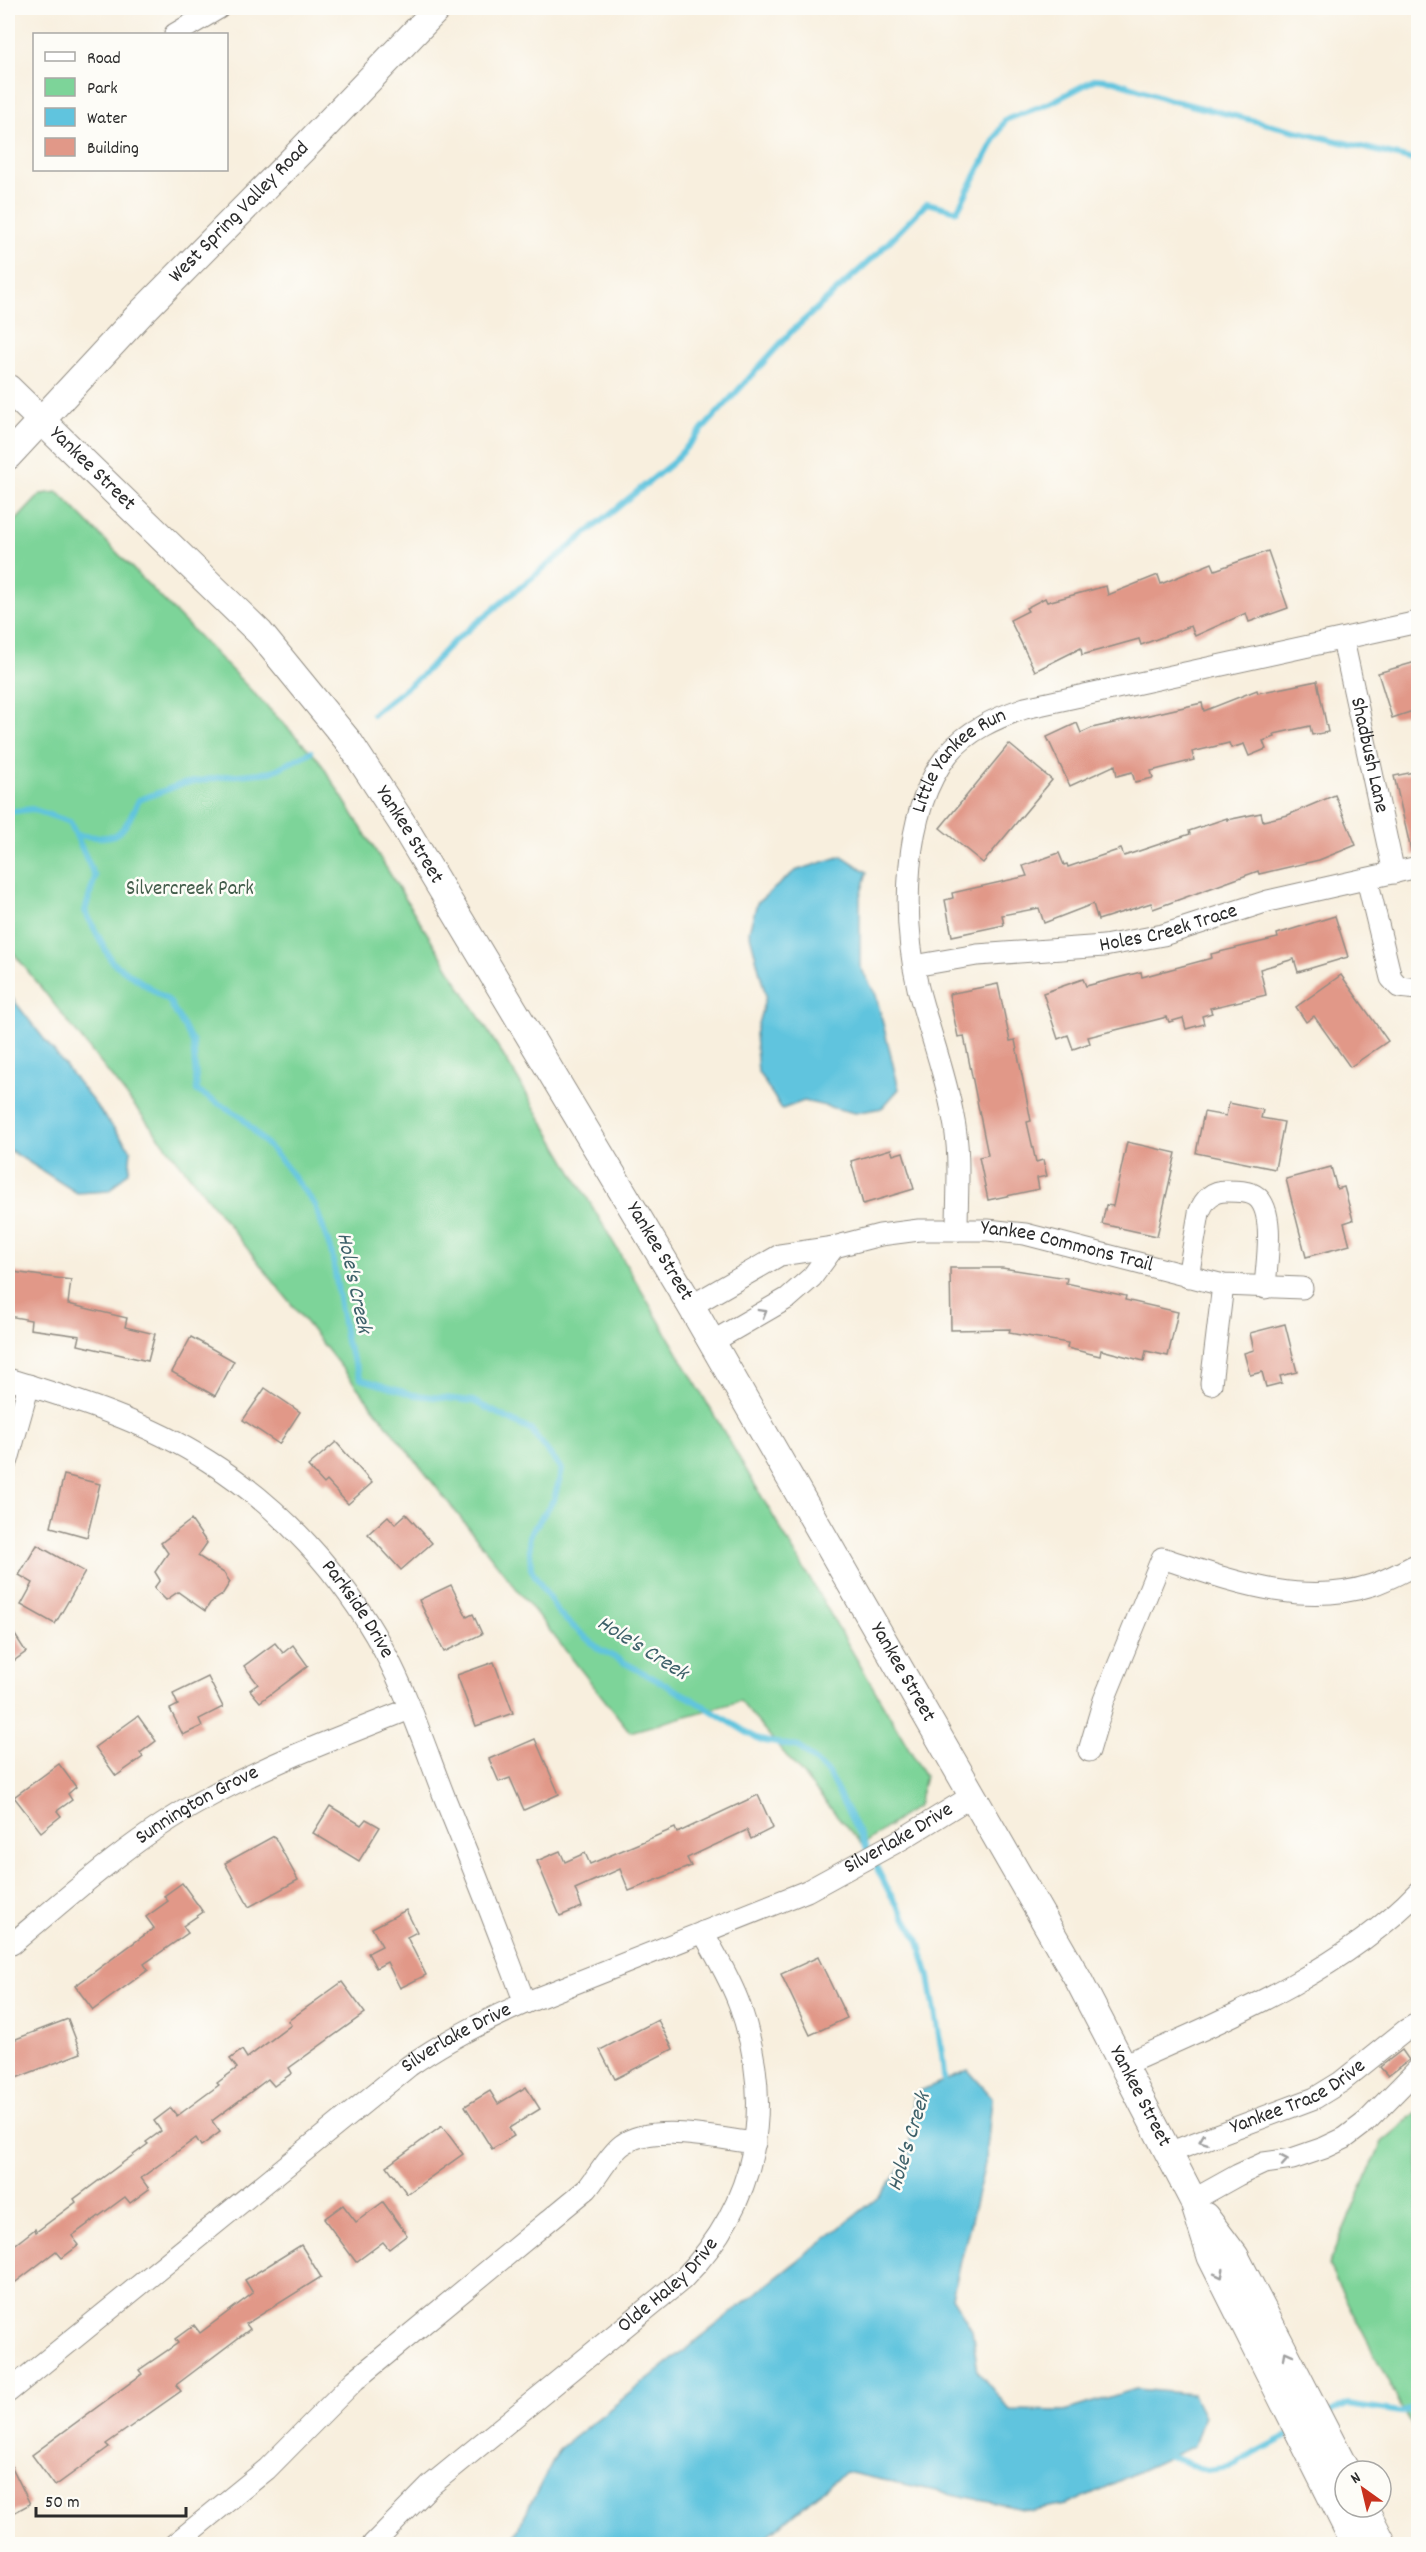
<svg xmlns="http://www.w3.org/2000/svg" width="1426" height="2552" font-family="Dekko,sans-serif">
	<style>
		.green { fill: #7dd499; stroke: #548062; stroke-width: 1.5 }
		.water { fill: #60c4de; stroke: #467884; stroke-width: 1.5 }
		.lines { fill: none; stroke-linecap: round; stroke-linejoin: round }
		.stream { stroke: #60c4de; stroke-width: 6 }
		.building { fill: #e19888 }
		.minor-casing { stroke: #928d84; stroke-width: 23 }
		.tertiary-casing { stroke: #928d84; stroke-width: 29 }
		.minor { stroke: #fff; stroke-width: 21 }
		.tertiary { stroke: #fff; stroke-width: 27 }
		.oneway { stroke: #a0a0a0 }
		.labels { text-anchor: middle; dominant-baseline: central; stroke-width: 5; stroke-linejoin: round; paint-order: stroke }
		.street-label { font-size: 21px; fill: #2b2b2b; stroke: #fdfcf7 }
		.park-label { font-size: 21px; fill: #445e4c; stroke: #fdfcf7 }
		.water-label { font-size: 22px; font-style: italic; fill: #3e616a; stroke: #fdfcf7 }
	</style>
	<rect width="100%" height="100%" fill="#fdfcf7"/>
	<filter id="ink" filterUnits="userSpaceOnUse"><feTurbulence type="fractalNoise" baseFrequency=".0167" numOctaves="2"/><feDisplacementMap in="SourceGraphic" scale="12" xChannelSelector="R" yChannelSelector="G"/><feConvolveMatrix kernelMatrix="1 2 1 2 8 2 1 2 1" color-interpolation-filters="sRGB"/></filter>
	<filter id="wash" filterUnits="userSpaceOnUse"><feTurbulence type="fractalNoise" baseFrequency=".008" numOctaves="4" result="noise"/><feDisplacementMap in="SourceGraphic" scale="24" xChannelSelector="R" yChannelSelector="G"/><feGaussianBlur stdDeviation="1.35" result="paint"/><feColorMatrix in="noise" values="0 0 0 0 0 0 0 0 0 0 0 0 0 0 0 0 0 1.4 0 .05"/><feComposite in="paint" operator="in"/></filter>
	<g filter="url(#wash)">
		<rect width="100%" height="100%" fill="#f8efde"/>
		<g class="green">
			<path d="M 58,492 L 319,760 L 516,1076 L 925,1776 L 918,1805 L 862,1845 L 740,1701 L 630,1732 L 8,946 L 8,529 L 41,494 Z"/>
			<path d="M 1418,2112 L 1418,2439 L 1328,2265 L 1382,2142 Z"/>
		</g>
		<g class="water">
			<path d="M 842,856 L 867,872 L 860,897 L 860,966 L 876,995 L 899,1089 L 882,1108 L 855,1113 L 804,1101 L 782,1109 L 758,1072 L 755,1034 L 766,996 L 749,931 L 757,903 L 795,871 Z"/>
			<path d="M 8,993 L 131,1150 L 129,1171 L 109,1191 L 77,1193 L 8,1149 Z"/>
			<path d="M 968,2070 L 992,2097 L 986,2160 L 952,2297 L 972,2330 L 978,2372 L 1010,2410 L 1064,2411 L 1136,2389 L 1193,2394 L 1204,2416 L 1194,2446 L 1067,2505 L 1033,2511 L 845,2472 L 758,2544 L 512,2544 L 514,2536 L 559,2449 L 881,2195 L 909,2156 L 913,2094 Z"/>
		</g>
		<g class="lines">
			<g class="stream">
				<path d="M 373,714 L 422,675 L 452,643 L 672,463 L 791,332 L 876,255 L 927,203 L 957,211 L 1005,120 L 1050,103 L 1096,79 L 1115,81 L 1170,100 L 1418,161"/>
				<path d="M 8,812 L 32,809 L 70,822 L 95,877 L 85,911 L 112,962 L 169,1001 L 193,1043 L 197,1091 L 240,1116 L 281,1160 L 315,1205 L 332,1254 L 346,1342 L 361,1379 L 414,1395 L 473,1401 L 532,1431 L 562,1470 L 554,1499 L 529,1536 L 531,1569 L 559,1614 L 599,1649 L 694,1700 L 759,1740 L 799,1747 L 828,1773 L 889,1892 L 918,1938 L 929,1977 L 942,2053 L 945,2088"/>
				<path d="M 76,835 C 119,840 120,839 139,800 L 182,784 L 228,776 L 271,772 L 311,752"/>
				<path d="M 1325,2416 L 1348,2404 L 1400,2412 L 1418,2408"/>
				<path d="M 1164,2454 L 1206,2470 L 1229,2467 L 1293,2433"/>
			</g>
		</g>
		<g id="blocks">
			<g class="building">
				<path d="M 1268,551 L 1288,608 L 1249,622 L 1246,613 L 1195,636 L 1191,626 L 1141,645 L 1139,639 L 1082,655 L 1081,648 L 1035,671 L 1010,620 L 1028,611 L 1026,608 L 1045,598 L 1047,602 L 1106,586 L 1108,595 L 1158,575 L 1161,584 L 1212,563 L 1215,570 Z"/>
				<path d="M 1419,661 L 1419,709 L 1392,718 L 1378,673 Z"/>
				<path d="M 1317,681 L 1328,732 L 1312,735 L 1310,726 L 1274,734 L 1275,737 L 1263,741 L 1266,749 L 1249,756 L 1244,744 L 1231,748 L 1229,743 L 1192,752 L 1194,760 L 1151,771 L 1153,778 L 1135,782 L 1132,772 L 1117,776 L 1115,765 L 1070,786 L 1047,737 L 1077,723 L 1081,733 L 1092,728 L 1202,703 L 1204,711 L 1257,690 L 1258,693 Z"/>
				<path d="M 1009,744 L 1052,780 L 983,863 L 940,828 Z"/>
				<path d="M 1419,771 L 1419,854 L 1412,855 L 1394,776 Z"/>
				<path d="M 1335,795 L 1356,845 L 1319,860 L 1259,874 L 1258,871 L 1153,909 L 1151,903 L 1098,920 L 1093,904 L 1044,923 L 1039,908 L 1002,915 L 1004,925 L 952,936 L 945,900 L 953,898 L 952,893 L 1027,876 L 1023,866 L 1059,853 L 1064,865 L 1067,864 L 1068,867 L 1121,849 L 1124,856 L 1190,834 L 1189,831 L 1227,818 L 1227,820 L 1261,813 L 1263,821 L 1288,815 Z"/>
				<path d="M 1335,916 L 1348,957 L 1298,972 L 1294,959 L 1260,969 L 1266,995 L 1210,1008 L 1212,1013 L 1202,1016 L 1204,1024 L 1186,1029 L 1183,1018 L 1169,1022 L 1167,1017 L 1088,1037 L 1090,1043 L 1073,1049 L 1068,1035 L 1058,1039 L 1043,993 L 1083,979 L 1086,986 L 1141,972 L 1142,977 L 1212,958 L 1211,954 L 1278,938 L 1277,934 Z"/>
				<path d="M 1341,975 L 1388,1041 L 1350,1067 L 1314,1016 L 1306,1022 L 1296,1007 Z"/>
				<path d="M 998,984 L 1010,1041 L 1015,1040 L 1031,1121 L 1027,1122 L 1036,1162 L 1043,1160 L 1047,1176 L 1037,1178 L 1039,1189 L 988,1200 L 979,1157 L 988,1155 L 964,1036 L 958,1037 L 949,994 Z"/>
				<path d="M 1229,1103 L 1263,1110 L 1261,1118 L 1284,1122 L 1275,1169 L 1196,1153 L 1204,1112 L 1226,1116 Z"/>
				<path d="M 1127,1142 L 1176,1153 L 1157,1236 L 1102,1224 L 1106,1205 L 1113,1206 Z"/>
				<path d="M 891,1149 L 893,1155 L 903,1152 L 914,1189 L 863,1204 L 851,1161 Z"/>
				<path d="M 1331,1167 L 1337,1189 L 1344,1187 L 1353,1220 L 1344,1223 L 1350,1245 L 1306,1257 L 1286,1179 Z"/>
				<path d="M 950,1268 L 1002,1268 L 1067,1278 L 1066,1283 L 1126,1296 L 1125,1300 L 1178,1312 L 1168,1356 L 1146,1351 L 1144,1361 L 1101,1350 L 1100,1356 L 1067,1348 L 1068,1343 L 1009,1333 L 1010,1329 L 951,1330 Z"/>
				<path d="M 13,1272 L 71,1280 L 68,1304 L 127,1318 L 125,1327 L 155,1334 L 148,1361 L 78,1345 L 80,1336 L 30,1329 L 31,1320 L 8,1316 Z"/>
				<path d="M 1285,1324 L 1297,1372 L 1280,1376 L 1282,1383 L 1266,1387 L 1262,1372 L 1250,1375 L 1244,1353 L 1254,1350 L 1250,1333 Z"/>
				<path d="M 191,1337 L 234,1361 L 215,1396 L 172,1372 Z"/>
				<path d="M 265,1388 L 300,1412 L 279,1444 L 243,1420 Z"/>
				<path d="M 336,1442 L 372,1483 L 348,1504 L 327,1481 L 324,1484 L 308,1466 Z"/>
				<path d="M 64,1475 L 100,1484 L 87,1537 L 51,1527 Z"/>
				<path d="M 406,1514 L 432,1543 L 401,1570 L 368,1534 L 388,1516 L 395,1524 Z"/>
				<path d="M 191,1520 L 207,1543 L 198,1556 L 224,1573 L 230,1582 L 222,1595 L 210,1603 L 205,1611 L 178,1592 L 166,1600 L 154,1588 L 160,1580 L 155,1572 L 168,1553 L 161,1543 Z"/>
				<path d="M 37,1545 L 85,1572 L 55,1624 L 21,1605 L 33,1583 L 19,1575 Z"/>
				<path d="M 451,1585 L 467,1617 L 473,1614 L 482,1634 L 444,1652 L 419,1600 Z"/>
				<path d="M 8,1624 L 26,1652 L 8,1665 Z"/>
				<path d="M 275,1643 L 283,1653 L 293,1645 L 308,1666 L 260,1702 L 250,1690 L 258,1684 L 244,1666 Z"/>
				<path d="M 494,1662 L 513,1713 L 476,1726 L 457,1675 Z"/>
				<path d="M 208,1677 L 223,1707 L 199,1719 L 202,1726 L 183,1735 L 170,1709 L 178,1705 L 173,1694 Z"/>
				<path d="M 138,1716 L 156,1741 L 140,1753 L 143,1757 L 116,1776 L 95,1747 Z"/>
				<path d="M 535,1739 L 559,1794 L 524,1810 L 510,1778 L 499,1782 L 489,1759 Z"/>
				<path d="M 59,1764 L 76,1787 L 68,1794 L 72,1800 L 57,1811 L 61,1816 L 41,1832 L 14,1797 Z"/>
				<path d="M 758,1795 L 773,1828 L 751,1839 L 747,1830 L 687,1858 L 691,1866 L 629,1891 L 620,1869 L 575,1889 L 582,1907 L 560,1916 L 537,1861 L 560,1851 L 565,1862 L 585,1853 L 590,1864 L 675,1828 L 677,1833 Z"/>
				<path d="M 330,1806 L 361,1825 L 366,1819 L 380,1827 L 359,1861 L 313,1833 Z"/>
				<path d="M 274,1836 L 298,1880 L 249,1907 L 225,1863 Z"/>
				<path d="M 182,1883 L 203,1912 L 183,1926 L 188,1933 L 144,1964 L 148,1970 L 93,2010 L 75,1986 L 154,1928 L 146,1917 L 168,1901 L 164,1896 Z"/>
				<path d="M 406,1910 L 417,1932 L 407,1937 L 426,1975 L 400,1988 L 387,1962 L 376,1968 L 368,1953 L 382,1946 L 372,1928 Z"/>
				<path d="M 818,1957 L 847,2018 L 810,2035 L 781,1974 Z"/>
				<path d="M 342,1982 L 365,2013 L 289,2068 L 292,2073 L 274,2086 L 268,2079 L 212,2121 L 220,2132 L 201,2146 L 196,2138 L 141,2178 L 149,2189 L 130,2203 L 125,2197 L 72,2236 L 79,2245 L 62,2258 L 56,2251 L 8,2288 L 8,2250 L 35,2229 L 36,2232 L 76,2202 L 74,2199 L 148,2144 L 146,2142 L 161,2131 L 154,2121 L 171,2108 L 177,2116 L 219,2085 L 217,2083 L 237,2068 L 230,2059 L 242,2050 L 247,2058 L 291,2025 L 288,2021 Z"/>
				<path d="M 68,2019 L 81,2053 L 16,2078 L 8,2057 L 8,2042 Z"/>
				<path d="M 658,2020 L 673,2049 L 615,2079 L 600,2050 Z"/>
				<path d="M 1402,2050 L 1409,2060 L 1388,2076 L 1380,2067 Z"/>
				<path d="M 526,2087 L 540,2109 L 509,2128 L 514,2136 L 492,2149 L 465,2106 L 490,2091 L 498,2104 Z"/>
				<path d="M 442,2126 L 463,2154 L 407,2194 L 387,2166 Z"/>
				<path d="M 383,2202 L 407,2235 L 389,2249 L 383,2242 L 356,2262 L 324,2219 L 343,2205 L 356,2222 Z"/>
				<path d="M 301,2245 L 321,2277 L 246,2324 L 250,2329 L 176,2385 L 181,2391 L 106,2444 L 109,2447 L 55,2486 L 32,2455 L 142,2374 L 139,2370 L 178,2343 L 175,2339 L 194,2325 L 200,2333 L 253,2293 L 245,2280 Z"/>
				<path d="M 8,2459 L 30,2504 L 8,2516 Z"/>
			</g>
		</g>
	</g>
	<g filter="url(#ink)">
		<use href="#blocks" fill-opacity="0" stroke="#928d84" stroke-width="1.5"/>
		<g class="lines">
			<defs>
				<g id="minor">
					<path d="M 175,34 L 219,8"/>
					<path id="s1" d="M 1343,640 L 1394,873"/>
					<path d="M 1367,879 L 1391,978 L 1399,987 L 1418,989"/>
					<path id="s2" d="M 914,966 L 977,955 L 1104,946 L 1163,935 L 1268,901 L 1418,867"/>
					<path id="s3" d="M 957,1230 C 957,1192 961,1153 953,1116 C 945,1072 929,1031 918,988 C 902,919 902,812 948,754 C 968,730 996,718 1025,708 L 1418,622"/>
					<path d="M 1188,1277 L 1199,1213 C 1204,1200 1211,1191 1226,1191 C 1235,1191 1250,1191 1257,1197 C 1276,1213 1266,1265 1265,1288"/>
					<path id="s4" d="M 691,1306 L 780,1255 L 834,1247 L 880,1235 L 919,1230 L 988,1230 L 1025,1234 L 1223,1285 L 1302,1288"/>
					<path d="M 712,1342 L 788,1298 L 812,1277 L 834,1247"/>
					<path id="s5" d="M 8,1379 C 77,1400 147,1422 208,1461 C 281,1507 342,1574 383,1649 C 408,1695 425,1747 444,1796 C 472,1864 499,1933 525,2003"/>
					<path d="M 1211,1384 L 1223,1285"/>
					<path d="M 8,1460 L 29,1385"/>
					<path d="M 1089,1751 L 1104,1700 L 1162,1558 C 1230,1580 1301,1608 1372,1585 C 1388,1580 1403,1571 1418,1564"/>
					<path id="s6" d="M 12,1944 C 71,1894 132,1839 201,1801 C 267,1764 339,1737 410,1709"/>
					<path d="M 1123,2065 C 1222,2021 1343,1971 1418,1892"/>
					<path id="s7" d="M 1168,2153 L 1315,2098 L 1341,2082 L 1406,2030 L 1418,2023"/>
					<path d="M 1193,2200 L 1238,2175 L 1264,2163 L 1292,2159 L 1324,2148 L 1345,2138 L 1366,2122 L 1418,2069"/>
					<path id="s8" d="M 8,2392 L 409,2066 C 446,2040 484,2021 525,2003 L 807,1891 L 902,1839 L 972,1796"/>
					<path d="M 175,2544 L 267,2469 L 355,2380 L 587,2189 C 598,2176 609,2155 622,2145 C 652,2122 719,2139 755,2143"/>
					<path id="s9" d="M 373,2544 L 430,2486 L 683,2279 C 758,2202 775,2107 740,2006 C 731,1980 716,1956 703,1932"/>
				</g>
				<g id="tertiary">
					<path id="s10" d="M 8,388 L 260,633 L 349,742 L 402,823 L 691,1306 L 1078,1979 L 1193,2200 L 1211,2257 L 1355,2544"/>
					<path id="s11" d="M 8,456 L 141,313 L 303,149 L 438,8"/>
					<path d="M 1205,2216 L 1235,2256 L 1346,2471"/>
					<path d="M 1364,2507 L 1383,2544"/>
				</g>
			</defs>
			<use href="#minor" class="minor-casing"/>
			<use href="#tertiary" class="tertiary-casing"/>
			<use href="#minor" class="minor"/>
			<use href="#tertiary" class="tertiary"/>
		</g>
		<defs><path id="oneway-chevron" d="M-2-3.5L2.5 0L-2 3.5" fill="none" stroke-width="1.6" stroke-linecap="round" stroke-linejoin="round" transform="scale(1.5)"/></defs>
		<g class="oneway">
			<use href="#oneway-chevron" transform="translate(763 1313) rotate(-30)"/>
			<use href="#oneway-chevron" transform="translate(1203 2140) rotate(159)"/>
			<use href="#oneway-chevron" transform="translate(1284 2160) rotate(-10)"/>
			<use href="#oneway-chevron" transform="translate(1220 2274) rotate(63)"/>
			<use href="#oneway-chevron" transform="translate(1287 2355) rotate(-118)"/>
		</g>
	</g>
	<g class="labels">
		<g class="street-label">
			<text stroke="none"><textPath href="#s11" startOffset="336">West Spring Valley Road</textPath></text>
			<text stroke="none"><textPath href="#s10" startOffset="117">Yankee Street</textPath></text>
			<text stroke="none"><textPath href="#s1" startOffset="118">Shadbush Lane</textPath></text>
			<text stroke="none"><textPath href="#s3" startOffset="492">Little Yankee Run</textPath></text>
			<text stroke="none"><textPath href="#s10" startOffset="603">Yankee Street</textPath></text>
			<text stroke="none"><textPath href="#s2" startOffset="258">Holes Creek Trace</textPath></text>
			<text stroke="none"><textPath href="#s4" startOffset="394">Yankee Commons Trail</textPath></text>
			<text stroke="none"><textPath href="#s10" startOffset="1089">Yankee Street</textPath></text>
			<text stroke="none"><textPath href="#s5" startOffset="429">Parkside Drive</textPath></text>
			<text stroke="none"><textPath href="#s10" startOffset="1575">Yankee Street</textPath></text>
			<text stroke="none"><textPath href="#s6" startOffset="232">Sunnington Grove</textPath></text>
			<text stroke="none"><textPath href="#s8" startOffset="1058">Silverlake Drive</textPath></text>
			<text stroke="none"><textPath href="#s8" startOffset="572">Silverlake Drive</textPath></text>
			<text stroke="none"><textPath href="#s7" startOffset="142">Yankee Trace Drive</textPath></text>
			<text stroke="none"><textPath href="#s10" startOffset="2061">Yankee Street</textPath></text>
			<text stroke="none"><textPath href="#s9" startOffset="393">Olde Haley Drive</textPath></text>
		</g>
		<g class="park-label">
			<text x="190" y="890">Silvercreek Park</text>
		</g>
		<g class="water-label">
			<text transform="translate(353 1283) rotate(78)">Hole's Creek</text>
			<text transform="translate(642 1649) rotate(32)">Hole's Creek</text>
			<text transform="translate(910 2142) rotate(-73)">Hole's Creek</text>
		</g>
	</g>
	<rect width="1426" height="2552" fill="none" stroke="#fdfcf7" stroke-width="30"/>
	<rect x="33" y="33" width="195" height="138" fill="#fdfcf7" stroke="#a9a8a5" stroke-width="1.5"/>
	<rect x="45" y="52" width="30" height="9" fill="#ffffff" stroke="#a9a8a5" stroke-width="1.5"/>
	<text x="87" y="63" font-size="18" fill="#2b2b2b">Road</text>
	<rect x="45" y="78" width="30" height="18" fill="#7dd499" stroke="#a9a8a5" stroke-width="1.5"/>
	<text x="87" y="93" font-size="18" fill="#2b2b2b">Park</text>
	<rect x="45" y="108" width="30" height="18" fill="#60c4de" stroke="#a9a8a5" stroke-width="1.5"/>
	<text x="87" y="123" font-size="18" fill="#2b2b2b">Water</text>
	<rect x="45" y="138" width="30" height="18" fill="#e19888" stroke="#a9a8a5" stroke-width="1.5"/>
	<text x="87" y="153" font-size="18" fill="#2b2b2b">Building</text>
	<g transform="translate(1363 2489) rotate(326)"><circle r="28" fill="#fdfcf7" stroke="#a9a8a5" stroke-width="1.5"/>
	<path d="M0-4.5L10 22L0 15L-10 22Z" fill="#c8321e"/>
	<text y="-9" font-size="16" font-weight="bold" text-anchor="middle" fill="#2b2b2b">N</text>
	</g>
	<path d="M36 2507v9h150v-9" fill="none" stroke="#2b2b2b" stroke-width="3"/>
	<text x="45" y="2507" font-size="18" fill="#2b2b2b" stroke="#fdfcf7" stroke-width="4.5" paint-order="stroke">50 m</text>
</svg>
